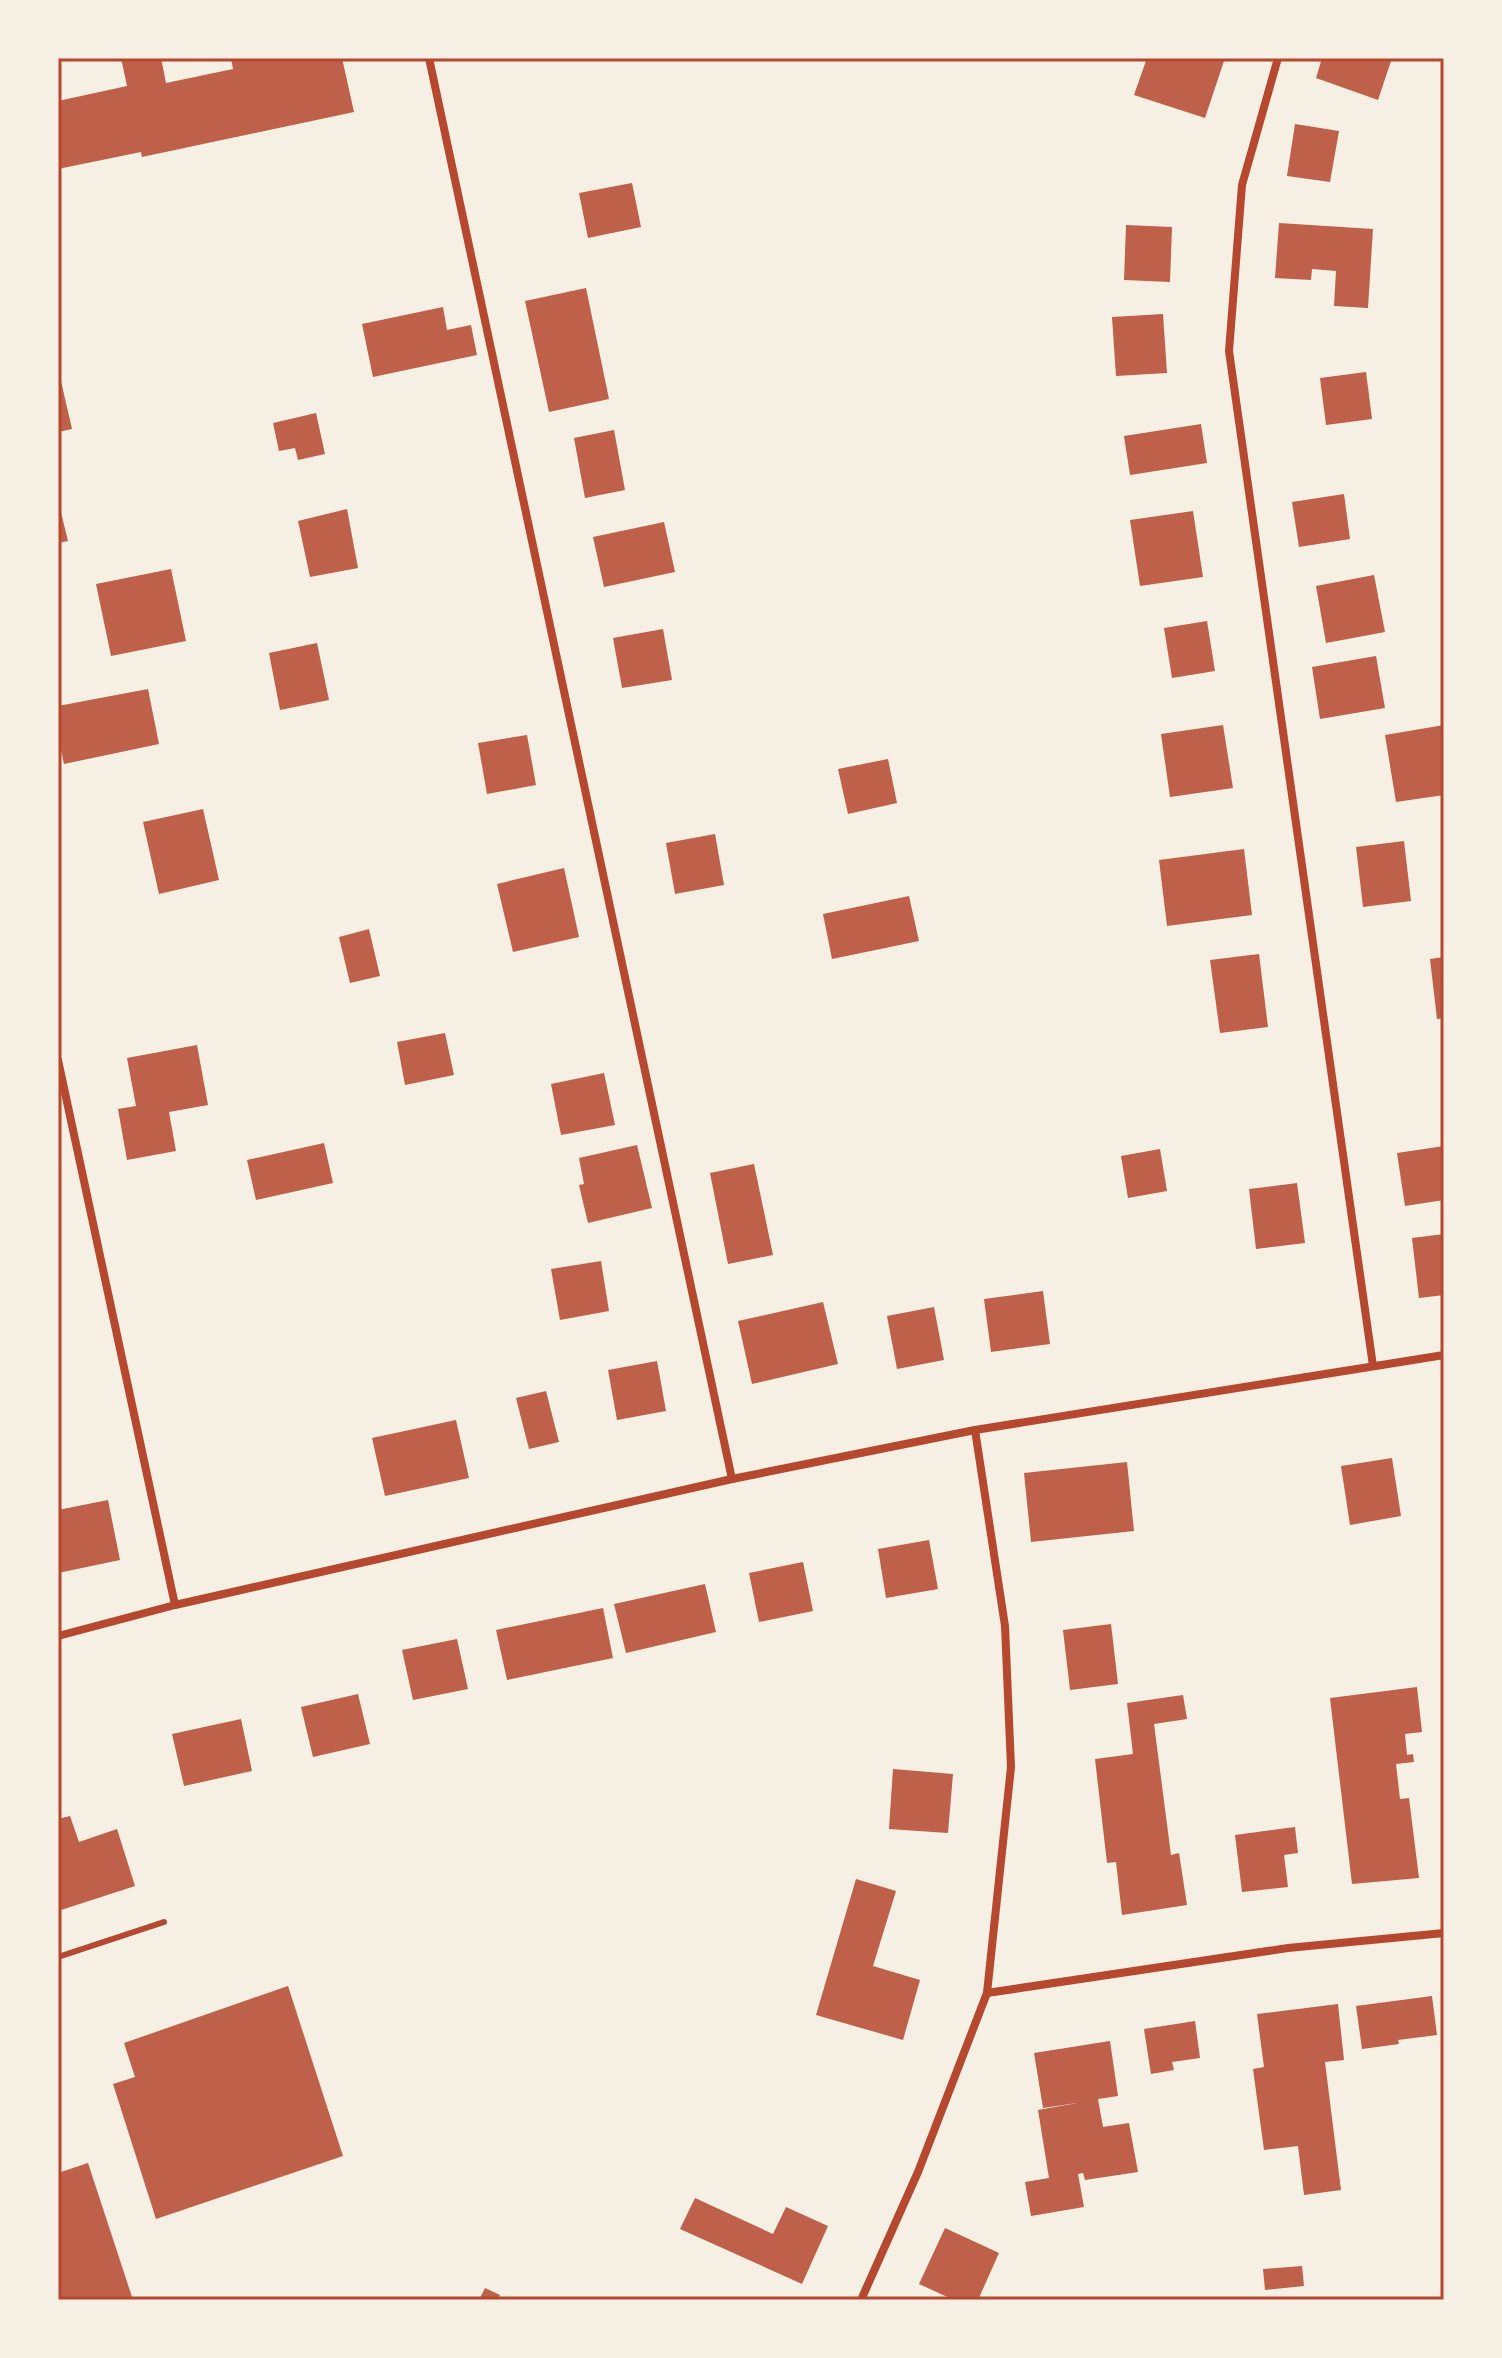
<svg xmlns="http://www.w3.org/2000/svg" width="1502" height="2358" font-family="Barlow,sans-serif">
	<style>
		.building { fill: #bf614a }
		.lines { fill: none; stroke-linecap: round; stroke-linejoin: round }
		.service { stroke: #b5482f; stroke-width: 6 }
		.minor { stroke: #b5482f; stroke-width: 8 }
		.neatline { fill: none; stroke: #b5482f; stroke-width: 3 }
	</style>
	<rect width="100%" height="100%" fill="#f6efe4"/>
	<g class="building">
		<path d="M 121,58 L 161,58 L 166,83 L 233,69 L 231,58 L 270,58 L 270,61 L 283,58 L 342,58 L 354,112 L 142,157 L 141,152 L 58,169 L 58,101 L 127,86 Z"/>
		<path d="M 1147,58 L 1216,58 L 1224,61 L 1205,118 L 1134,95 Z"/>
		<path d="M 1322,58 L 1392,58 L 1378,100 L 1316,78 Z"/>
		<path d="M 1295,124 L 1339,131 L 1330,182 L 1287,176 Z"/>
		<path d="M 632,183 L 641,227 L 588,238 L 579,193 Z"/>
		<path d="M 1279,223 L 1373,229 L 1368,308 L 1334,306 L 1336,271 L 1312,269 L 1311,280 L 1275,278 Z"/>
		<path d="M 1126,225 L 1172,227 L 1170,282 L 1124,280 Z"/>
		<path d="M 586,288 L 609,399 L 549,412 L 525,301 Z"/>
		<path d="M 443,307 L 447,330 L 471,325 L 477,355 L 373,377 L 362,324 Z"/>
		<path d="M 1163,314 L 1167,373 L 1116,376 L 1112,317 Z"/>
		<path d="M 58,368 L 72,429 L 58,432 Z"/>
		<path d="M 1366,372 L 1372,419 L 1326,425 L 1320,378 Z"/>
		<path d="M 316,413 L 325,454 L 298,460 L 295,448 L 279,451 L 273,423 Z"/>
		<path d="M 1201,424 L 1207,463 L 1130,475 L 1124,436 Z"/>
		<path d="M 614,430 L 625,490 L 585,498 L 574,438 Z"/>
		<path d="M 1344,494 L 1350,539 L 1299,547 L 1292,502 Z"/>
		<path d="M 58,500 L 68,541 L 58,543 Z"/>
		<path d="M 347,509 L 358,568 L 310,577 L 298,521 Z"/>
		<path d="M 1193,511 L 1203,577 L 1140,586 L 1130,520 Z"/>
		<path d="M 664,522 L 675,572 L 604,587 L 593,537 Z"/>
		<path d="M 171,569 L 186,641 L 111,656 L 96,584 Z"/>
		<path d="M 1374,575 L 1385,632 L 1326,643 L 1316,586 Z"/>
		<path d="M 1207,621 L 1215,671 L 1172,678 L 1164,628 Z"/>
		<path d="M 663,629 L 672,680 L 622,688 L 613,638 Z"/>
		<path d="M 317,643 L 329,700 L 280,710 L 269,653 Z"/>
		<path d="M 1376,656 L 1385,708 L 1320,719 L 1312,667 Z"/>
		<path d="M 148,689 L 159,744 L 64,764 L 58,737 L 58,706 Z"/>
		<path d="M 1223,725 L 1233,788 L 1170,797 L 1161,734 Z"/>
		<path d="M 1444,725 L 1444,795 L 1396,802 L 1385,735 Z"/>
		<path d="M 527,735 L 536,785 L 487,794 L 478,743 Z"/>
		<path d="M 888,759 L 897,803 L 848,814 L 838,769 Z"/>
		<path d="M 203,809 L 219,880 L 159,894 L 143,822 Z"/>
		<path d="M 715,834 L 724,885 L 675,894 L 666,843 Z"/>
		<path d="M 1404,841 L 1411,901 L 1363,907 L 1356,847 Z"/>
		<path d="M 1244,849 L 1252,915 L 1167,926 L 1159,860 Z"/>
		<path d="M 564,868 L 579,937 L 513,952 L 497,884 Z"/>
		<path d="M 909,896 L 919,941 L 832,959 L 823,914 Z"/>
		<path d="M 369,929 L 380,976 L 350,983 L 339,937 Z"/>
		<path d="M 1259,954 L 1268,1027 L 1220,1033 L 1210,960 Z"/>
		<path d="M 1444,957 L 1444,1018 L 1437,1019 L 1430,959 Z"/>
		<path d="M 445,1033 L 454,1075 L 405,1085 L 397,1042 Z"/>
		<path d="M 197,1045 L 208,1105 L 169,1112 L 176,1151 L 127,1160 L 118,1109 L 136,1106 L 127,1058 Z"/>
		<path d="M 604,1073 L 615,1125 L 561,1135 L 551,1084 Z"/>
		<path d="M 324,1143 L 333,1183 L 256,1200 L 247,1160 Z"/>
		<path d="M 637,1145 L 652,1208 L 588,1223 L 579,1185 L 584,1184 L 579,1158 Z"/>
		<path d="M 1444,1146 L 1444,1200 L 1405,1206 L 1397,1153 Z"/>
		<path d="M 1160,1149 L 1167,1191 L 1128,1198 L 1121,1156 Z"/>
		<path d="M 754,1164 L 773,1255 L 728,1264 L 710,1173 Z"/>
		<path d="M 1297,1183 L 1305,1243 L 1256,1249 L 1249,1189 Z"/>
		<path d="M 1444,1234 L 1444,1295 L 1419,1298 L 1412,1238 Z"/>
		<path d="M 601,1261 L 609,1311 L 560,1320 L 551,1269 Z"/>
		<path d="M 1043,1291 L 1050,1344 L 991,1352 L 984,1299 Z"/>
		<path d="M 823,1302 L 838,1364 L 752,1384 L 738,1321 Z"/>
		<path d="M 934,1307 L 944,1360 L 897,1369 L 887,1316 Z"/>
		<path d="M 657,1361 L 666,1411 L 617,1420 L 608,1370 Z"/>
		<path d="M 546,1391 L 559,1442 L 529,1449 L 516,1398 Z"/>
		<path d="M 456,1420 L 469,1478 L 385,1496 L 372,1438 Z"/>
		<path d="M 1392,1458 L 1401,1516 L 1350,1525 L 1341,1466 Z"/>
		<path d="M 1127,1462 L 1134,1531 L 1031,1542 L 1024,1473 Z"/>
		<path d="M 108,1500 L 120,1560 L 58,1573 L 58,1510 Z"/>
		<path d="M 929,1540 L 938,1589 L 886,1598 L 878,1549 Z"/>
		<path d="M 803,1562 L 813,1611 L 759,1622 L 749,1573 Z"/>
		<path d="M 705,1584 L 716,1632 L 626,1653 L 614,1604 Z"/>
		<path d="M 603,1608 L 613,1658 L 507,1680 L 496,1630 Z"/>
		<path d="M 1111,1624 L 1118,1684 L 1070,1690 L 1063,1630 Z"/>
		<path d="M 457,1639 L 468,1689 L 413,1700 L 402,1650 Z"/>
		<path d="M 1417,1687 L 1422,1732 L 1405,1734 L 1407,1755 L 1413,1754 L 1414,1762 L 1396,1764 L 1400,1799 L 1409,1798 L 1419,1878 L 1352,1884 L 1330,1698 Z"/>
		<path d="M 358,1694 L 370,1744 L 313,1757 L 301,1707 Z"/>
		<path d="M 1183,1695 L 1187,1719 L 1154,1724 L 1171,1855 L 1179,1853 L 1187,1905 L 1122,1915 L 1116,1862 L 1107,1863 L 1095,1759 L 1133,1754 L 1127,1703 Z"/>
		<path d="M 241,1719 L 252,1771 L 184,1786 L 172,1734 Z"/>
		<path d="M 893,1769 L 953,1774 L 948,1833 L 889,1829 Z"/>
		<path d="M 70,1816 L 79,1842 L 117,1829 L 135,1886 L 58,1911 L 58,1819 Z"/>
		<path d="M 1295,1827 L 1298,1853 L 1284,1855 L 1288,1887 L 1242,1892 L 1235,1835 Z"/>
		<path d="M 856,1879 L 896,1891 L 873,1966 L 920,1980 L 903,2040 L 816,2015 Z"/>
		<path d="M 288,1986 L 343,2156 L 156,2219 L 113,2084 L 135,2077 L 124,2043 Z"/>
		<path d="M 1432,1996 L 1437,2035 L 1398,2040 L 1399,2044 L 1362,2049 L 1356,2006 Z"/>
		<path d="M 1338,2004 L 1344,2060 L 1325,2062 L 1341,2190 L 1304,2195 L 1298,2146 L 1264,2150 L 1253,2069 L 1264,2067 L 1257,2014 Z"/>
		<path d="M 1195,2021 L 1200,2058 L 1172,2062 L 1174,2070 L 1151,2074 L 1144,2029 Z"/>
		<path d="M 1110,2041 L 1118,2096 L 1098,2099 L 1103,2127 L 1129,2123 L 1138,2172 L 1085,2180 L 1083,2173 L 1078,2174 L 1084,2207 L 1031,2216 L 1025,2182 L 1049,2178 L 1038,2110 L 1077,2103 L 1043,2108 L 1034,2053 Z"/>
		<path d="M 88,2163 L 133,2300 L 58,2300 L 58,2173 Z"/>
		<path d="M 695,2198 L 773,2234 L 786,2207 L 828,2226 L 802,2284 L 680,2229 Z"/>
		<path d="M 945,2228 L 999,2253 L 978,2300 L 954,2300 L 919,2284 Z"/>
		<path d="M 1302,2266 L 1304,2286 L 1265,2290 L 1263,2269 Z"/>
		<path d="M 485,2288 L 500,2295 L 498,2300 L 479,2300 Z"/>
	</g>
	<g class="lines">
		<path class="service" d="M 58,1957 L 164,1922"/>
		<g class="minor">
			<path d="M 429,58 L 732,1479"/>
			<path d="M 1278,58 L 1242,185 L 1229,351 L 1373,1366"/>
			<path d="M 58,1060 L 175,1605"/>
			<path d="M 58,1636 L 175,1605 L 732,1479 L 975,1430 L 1444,1355"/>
			<path d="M 987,1993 L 1288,1948 L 1444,1933"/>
			<path d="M 861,2300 L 918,2172 L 987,1993 L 1011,1767 L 1005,1626 L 975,1430"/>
		</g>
	</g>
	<rect width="1502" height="2358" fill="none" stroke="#f6efe4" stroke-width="120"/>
	<rect x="60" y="60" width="1382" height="2238" class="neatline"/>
</svg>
